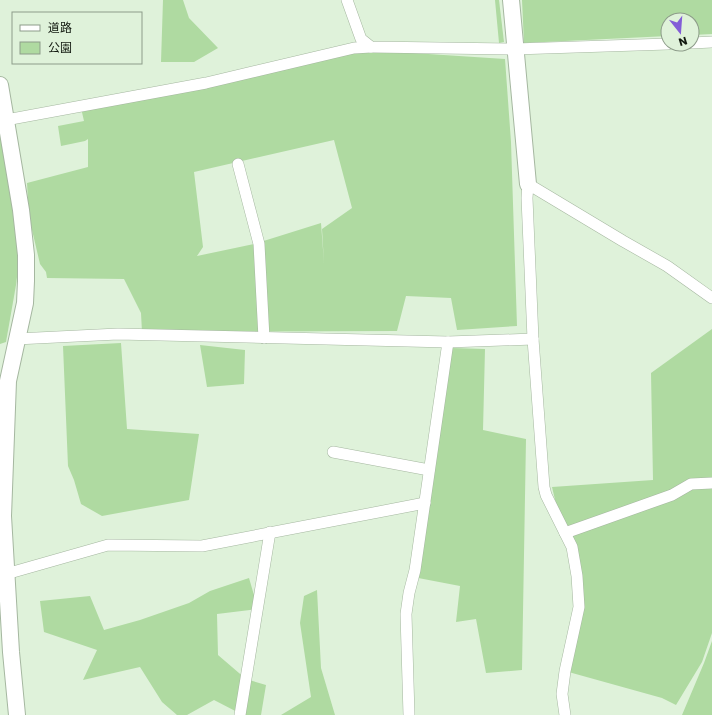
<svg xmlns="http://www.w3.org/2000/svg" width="712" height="715" font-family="Poppins,'Noto Sans JP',sans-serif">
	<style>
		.green { fill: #afdaa1; fill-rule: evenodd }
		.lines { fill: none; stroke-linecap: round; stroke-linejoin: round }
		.street-casing { stroke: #a5b7a0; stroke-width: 12 }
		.secondary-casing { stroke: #a5b7a0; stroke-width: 18 }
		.street { stroke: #fff; stroke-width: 11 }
		.secondary { stroke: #fff; stroke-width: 16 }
	</style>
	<rect width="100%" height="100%" fill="#dff2da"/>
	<g class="green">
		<path d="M 163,0 L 183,0 L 189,18 L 218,48 L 194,62 L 161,62 Z"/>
		<path d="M 495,0 L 499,0 L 504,42 L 499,43 Z"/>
		<path d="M 522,0 L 712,0 L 712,34 L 692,35 L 692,20 L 668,20 L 668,36 L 524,43 Z"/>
		<path d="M 367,50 L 505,59 L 511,142 L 517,326 L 457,330 L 451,298 L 406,296 L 397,331 L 142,332 L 141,313 L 124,279 L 47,278 L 46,272 L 40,264 L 29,217 L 27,183 L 88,167 L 88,139 L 85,141 L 61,146 L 58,126 L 84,121 L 81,108 ZM 334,140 L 352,208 L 322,229 L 324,263 L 321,223 L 254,244 L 197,256 L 203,247 L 194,172 Z"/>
		<path d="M 0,131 L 20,254 L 16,285 L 6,342 L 0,344 Z"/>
		<path d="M 712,329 L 712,633 L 702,662 L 676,705 L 662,698 L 565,671 L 578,596 L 552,487 L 653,480 L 651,373 Z"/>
		<path d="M 121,343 L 127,429 L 199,434 L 189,500 L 102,516 L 81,504 L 74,480 L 68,466 L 63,346 Z"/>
		<path d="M 200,345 L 245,350 L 244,384 L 207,387 Z"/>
		<path d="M 452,348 L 485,349 L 483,430 L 526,439 L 522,670 L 486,673 L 476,619 L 456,622 L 460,586 L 413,577 Z"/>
		<path d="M 249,578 L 258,609 L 217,614 L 218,655 L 246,679 L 266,685 L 261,715 L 243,715 L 214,700 L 187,715 L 177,715 L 162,702 L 140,667 L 83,680 L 97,650 L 44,632 L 40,601 L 90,596 L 104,630 L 140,620 L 189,603 L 210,591 Z"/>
		<path d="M 317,590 L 321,668 L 335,715 L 281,715 L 311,697 L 300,623 L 304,596 Z"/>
		<path d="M 712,641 L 712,715 L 682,715 L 704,663 Z"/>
	</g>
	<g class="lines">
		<defs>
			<g id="street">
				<path d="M 347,0 L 361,39 L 371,47 L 515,49 L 668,44"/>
				<path d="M 692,43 L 712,42"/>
				<path d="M 0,121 L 206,83 L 354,48 L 371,47"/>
				<path d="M 238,164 L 259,244 L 264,338"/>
				<path d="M 16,339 L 118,334 L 448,342 L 533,339"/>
				<path d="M 333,452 L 429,470"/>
				<path d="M 565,533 L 672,495 L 691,484 L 712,483"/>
				<path d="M 6,574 L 108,545 L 202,546 L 425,503"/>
				<path d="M 240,715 L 270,532"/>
				<path d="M 409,715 L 406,614 L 409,593 L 415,570 L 448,342"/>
				<path d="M 565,715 L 562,694 L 565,671 L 579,607 L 577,576 L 572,547 L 546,495 L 544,487 L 533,339 L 527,198 L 528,184 L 623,241 L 667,266 L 712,298"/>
			</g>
			<g id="secondary">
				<path d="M 511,0 L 528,184"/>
				<path d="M 0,85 L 21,210 L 26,255 L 26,281 L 25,303 L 8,381 L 3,516 L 11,652 L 17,715"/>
			</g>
		</defs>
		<use href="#street" class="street-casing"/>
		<use href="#secondary" class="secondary-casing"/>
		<use href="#street" class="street"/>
		<use href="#secondary" class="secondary"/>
	</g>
	<rect x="12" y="12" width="130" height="52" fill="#dff2da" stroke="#8d9c8a"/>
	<rect x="20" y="25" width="20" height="6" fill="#ffffff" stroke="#8d9c8a"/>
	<text x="48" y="32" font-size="12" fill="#131a11">道路</text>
	<rect x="20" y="42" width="20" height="12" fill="#afdaa1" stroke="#8d9c8a"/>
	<text x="48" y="52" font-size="12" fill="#131a11">公園</text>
	<g transform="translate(680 32) rotate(163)"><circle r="19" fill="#dff2da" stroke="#8d9c8a"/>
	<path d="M0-3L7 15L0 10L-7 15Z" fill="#825dd7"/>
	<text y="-6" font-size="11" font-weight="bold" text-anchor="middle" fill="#131a11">N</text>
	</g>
</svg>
